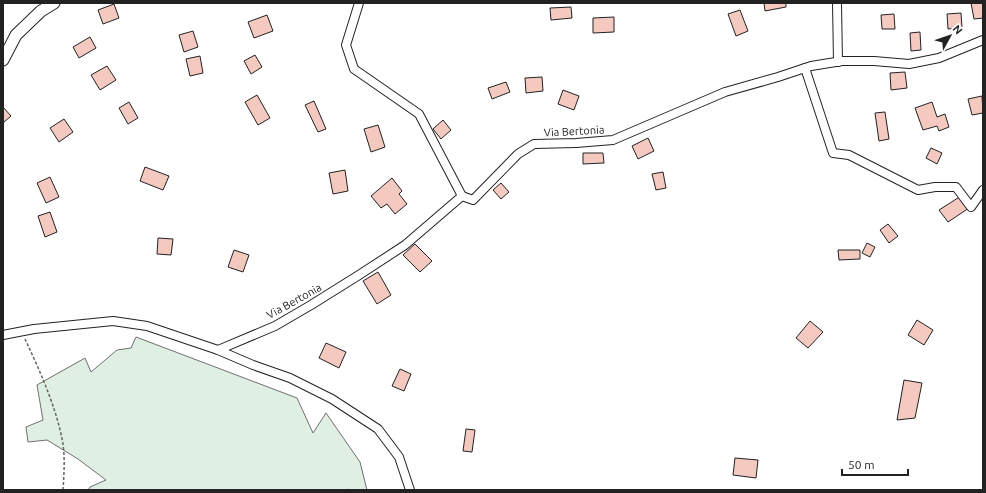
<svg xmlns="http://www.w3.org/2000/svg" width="986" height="493" font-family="Ubuntu,sans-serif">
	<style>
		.green { fill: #e0efe3; stroke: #6f6f6f }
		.building { fill: #f3c9c0; stroke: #222 }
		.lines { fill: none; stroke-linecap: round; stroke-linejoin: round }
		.street-casing { stroke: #222; stroke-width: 10 }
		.secondary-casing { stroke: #222; stroke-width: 13 }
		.path { stroke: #646464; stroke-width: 1.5; stroke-dasharray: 3 2; stroke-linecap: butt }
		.street { stroke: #fff; stroke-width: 8 }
		.secondary { stroke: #fff; stroke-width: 11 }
		.labels { text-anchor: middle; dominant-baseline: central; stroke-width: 3; stroke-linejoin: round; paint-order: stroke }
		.street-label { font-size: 11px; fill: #222; stroke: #fff }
	</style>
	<rect width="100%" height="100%" fill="#fff"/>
	<path class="green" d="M 136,337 L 297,398 L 313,433 L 326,413 L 360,462 L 367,490 L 350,490 L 348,489 L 347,490 L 88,490 L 90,487 L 106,480 L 78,459 L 47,440 L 28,442 L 26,427 L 43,420 L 37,385 L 85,358 L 91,372 L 117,350 L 131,348 Z"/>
	<g class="building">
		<path d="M 764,3 L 786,3 L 786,7 L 765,11 Z"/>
		<path d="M 971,3 L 983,3 L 983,18 L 974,19 Z"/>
		<path d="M 114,4 L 119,18 L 103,24 L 98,10 Z"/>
		<path d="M 571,7 L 572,18 L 551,20 L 550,8 Z"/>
		<path d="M 740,10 L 748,31 L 736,36 L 728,14 Z"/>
		<path d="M 961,13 L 962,28 L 948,29 L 947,14 Z"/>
		<path d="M 894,14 L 895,29 L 882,29 L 881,15 Z"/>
		<path d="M 267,15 L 273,31 L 254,38 L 248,22 Z"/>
		<path d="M 614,17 L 614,32 L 593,33 L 593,18 Z"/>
		<path d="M 193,31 L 198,47 L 184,52 L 179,35 Z"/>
		<path d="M 920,32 L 921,50 L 911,51 L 910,33 Z"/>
		<path d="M 90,37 L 96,48 L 79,58 L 73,47 Z"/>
		<path d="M 255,55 L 262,67 L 251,74 L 244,61 Z"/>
		<path d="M 200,56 L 203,73 L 190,76 L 186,59 Z"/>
		<path d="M 107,66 L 116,80 L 100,90 L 91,75 Z"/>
		<path d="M 905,72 L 907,88 L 891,90 L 890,73 Z"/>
		<path d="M 542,77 L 543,91 L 526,93 L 525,78 Z"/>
		<path d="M 506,82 L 510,92 L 492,99 L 488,88 Z"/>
		<path d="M 563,90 L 579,96 L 574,110 L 558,104 Z"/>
		<path d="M 257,95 L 270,118 L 258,125 L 245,102 Z"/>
		<path d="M 982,96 L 983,113 L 972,115 L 968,99 Z"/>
		<path d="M 314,101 L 326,129 L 318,132 L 305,105 Z"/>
		<path d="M 129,102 L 138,118 L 128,124 L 119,108 Z"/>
		<path d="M 932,102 L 937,117 L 945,114 L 949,127 L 939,131 L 937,126 L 923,130 L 915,108 Z"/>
		<path d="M 3,107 L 11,116 L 3,123 Z"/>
		<path d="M 885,112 L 889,139 L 879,141 L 875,113 Z"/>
		<path d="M 64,119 L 73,132 L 59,142 L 50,128 Z"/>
		<path d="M 443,120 L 451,130 L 441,139 L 433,129 Z"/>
		<path d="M 378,125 L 385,147 L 371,152 L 364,129 Z"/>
		<path d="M 648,138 L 654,151 L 638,159 L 632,146 Z"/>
		<path d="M 931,148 L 942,153 L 937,164 L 926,158 Z"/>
		<path d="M 583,153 L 603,153 L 604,163 L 583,164 Z"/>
		<path d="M 145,167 L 169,176 L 163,190 L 140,181 Z"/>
		<path d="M 345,170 L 348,191 L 333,194 L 329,173 Z"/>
		<path d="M 663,172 L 666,188 L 656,190 L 652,174 Z"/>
		<path d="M 50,177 L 59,197 L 46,203 L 37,183 Z"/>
		<path d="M 392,178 L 402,191 L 399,194 L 407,204 L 395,214 L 387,204 L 381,208 L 371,196 Z"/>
		<path d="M 501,183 L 509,192 L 501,199 L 493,190 Z"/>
		<path d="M 961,196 L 969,208 L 948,222 L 939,210 Z"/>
		<path d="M 50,212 L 57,232 L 45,237 L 38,216 Z"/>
		<path d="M 888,224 L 898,236 L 889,243 L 880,230 Z"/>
		<path d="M 158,238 L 173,239 L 171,255 L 157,254 Z"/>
		<path d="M 867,243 L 875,247 L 870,257 L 862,253 Z"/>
		<path d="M 415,244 L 432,261 L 420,272 L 403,255 Z"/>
		<path d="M 234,250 L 249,255 L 243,272 L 228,267 Z"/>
		<path d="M 838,250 L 860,250 L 860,259 L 839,260 Z"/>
		<path d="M 378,272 L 391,295 L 377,304 L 363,281 Z"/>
		<path d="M 917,320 L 933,330 L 924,345 L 908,335 Z"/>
		<path d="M 810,321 L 823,332 L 808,348 L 796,338 Z"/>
		<path d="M 326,343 L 346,352 L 339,368 L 319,358 Z"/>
		<path d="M 400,369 L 411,374 L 404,391 L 392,386 Z"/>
		<path d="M 904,380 L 922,383 L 915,418 L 897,420 Z"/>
		<path d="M 466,429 L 475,430 L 472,452 L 463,451 Z"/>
		<path d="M 735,458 L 758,460 L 756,478 L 733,475 Z"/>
	</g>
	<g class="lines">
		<defs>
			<g id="street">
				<path d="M 359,3 L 346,45 L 354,69 L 419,114 L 462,196"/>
				<path d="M 837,3 L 838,62"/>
				<path d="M 805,68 L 833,153 L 849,155 L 918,190 L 935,187 L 956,187 L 971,207 L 983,190"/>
				<path d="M 3,335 L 34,329 L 113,321 L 147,326 L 218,350 L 253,365 L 290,378 L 332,399 L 378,429 L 399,457 L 410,490"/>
				<path d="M 218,350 L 275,326 L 311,305 L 359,275 L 405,245 L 462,196 L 473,200 L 518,154 L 534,144 L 576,143 L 613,140 L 725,92 L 778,77 L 811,66 L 842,61 L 874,61 L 909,64 L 939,58 L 983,40"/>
			</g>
			<path id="secondary" d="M 3,60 L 16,35 L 41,11 L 54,3"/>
		</defs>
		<use href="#street" class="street-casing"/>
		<use href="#secondary" class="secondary-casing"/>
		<path class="path" d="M 25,339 C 40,371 57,409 63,444 C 65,459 64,475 63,490"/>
		<use href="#street" class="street"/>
		<use href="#secondary" class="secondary"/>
	</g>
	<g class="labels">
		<g class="street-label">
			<text transform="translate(574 131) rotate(-3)">Via Bertonia</text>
			<text transform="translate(294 301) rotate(-29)">Via Bertonia</text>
		</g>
	</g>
	<rect width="986" height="493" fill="none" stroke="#222222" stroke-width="8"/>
	<g transform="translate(950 36) rotate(50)" stroke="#ffffff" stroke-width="3" paint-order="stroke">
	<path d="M0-3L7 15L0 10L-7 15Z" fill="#222222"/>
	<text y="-6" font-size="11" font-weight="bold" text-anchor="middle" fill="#222222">N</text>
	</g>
	<path d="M842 469v6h66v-6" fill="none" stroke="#222222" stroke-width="2"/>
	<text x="848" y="469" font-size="12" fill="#222222" stroke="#ffffff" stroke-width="3" paint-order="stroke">50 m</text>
</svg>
